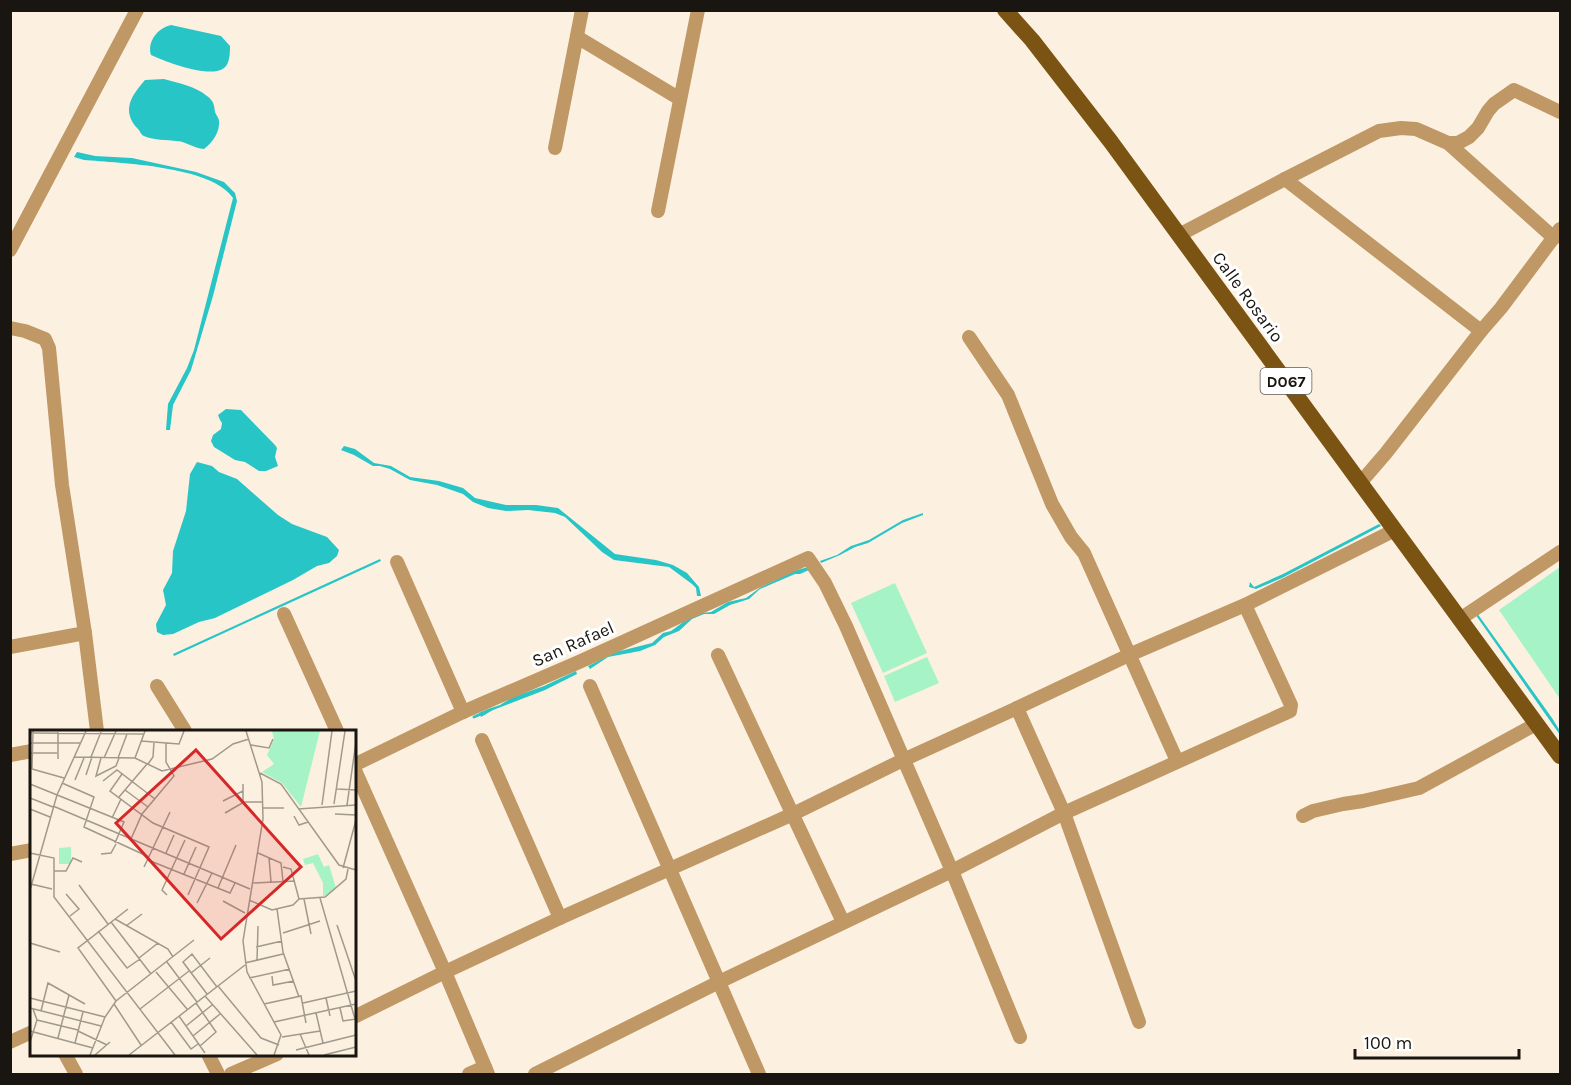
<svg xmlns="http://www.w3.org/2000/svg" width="1571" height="1085" font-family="Karla,sans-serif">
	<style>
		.green { fill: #a5f3c6 }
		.water { fill: #28c5c7 }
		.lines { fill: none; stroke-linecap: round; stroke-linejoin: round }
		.stream { stroke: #28c5c7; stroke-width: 3 }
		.minor { stroke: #bf9866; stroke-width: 14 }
		.primary { stroke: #7b5313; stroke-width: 16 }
		.labels { text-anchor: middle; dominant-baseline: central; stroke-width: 6; stroke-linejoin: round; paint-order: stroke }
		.shield { fill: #fff; stroke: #5e5b58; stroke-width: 1.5 }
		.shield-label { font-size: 16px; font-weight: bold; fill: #191510 }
		.street-label { font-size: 18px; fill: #191510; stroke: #fff }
		.inset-road { fill: none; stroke: #a1998d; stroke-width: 1.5 }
		.view { fill: #d62828; fill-opacity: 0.15; stroke: #d62828; stroke-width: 3 }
		.inset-edge { fill: none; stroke: #191510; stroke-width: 3 }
	</style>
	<rect width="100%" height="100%" fill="#fcf1e0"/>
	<g class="green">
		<path d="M 1560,567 L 1560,699 L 1499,610 Z"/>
		<path d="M 895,583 L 927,653 L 883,673 L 851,603 Z"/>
		<path d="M 927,657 L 939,683 L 895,702 L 884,676 Z"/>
	</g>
	<g class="water">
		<path d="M 171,25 L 221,36 L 230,46 C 230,52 230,64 224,68 C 210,79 166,62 151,55 C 147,41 158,28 171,25 Z"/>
		<path d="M 164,79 C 178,83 195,86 207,96 C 214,101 214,105 215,112 C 216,115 219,118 219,121 C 220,132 213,142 204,149 C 193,148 187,142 177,141 C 168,140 151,140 144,136 C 141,135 140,131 138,129 C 121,111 131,96 145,80 Z"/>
		<path d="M 77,152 L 95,156 L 132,158 L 196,172 L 224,182 L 235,193 L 237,201 L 213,296 L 191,370 L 173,405 L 170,430 L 166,430 L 168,404 L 187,368 L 194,350 L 233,198 C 212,166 120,163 84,160 L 74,157 Z"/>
		<path d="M 226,409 L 241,410 L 275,445 L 277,448 L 275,457 L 278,466 L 266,471 L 259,471 L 245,462 L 235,460 L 214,447 L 211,441 L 213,435 L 221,429 L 222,423 L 220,420 L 218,415 Z"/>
		<path d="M 344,446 L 355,449 L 374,463 L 391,466 L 410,477 L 439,481 L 463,488 L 475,498 L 506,505 L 536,505 L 558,508 L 615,554 L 656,560 L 673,565 L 687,573 L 699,587 L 701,596 L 697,596 L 696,588 L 692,584 L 669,567 L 614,560 L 602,552 L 565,517 L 555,513 L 528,510 L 506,511 L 488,508 L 473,502 L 463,494 L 437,485 L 410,480 L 390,469 L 380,466 L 373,466 L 354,455 L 341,450 Z"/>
		<path d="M 197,462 L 212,466 L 219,472 L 237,479 L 278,515 L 292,524 L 327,537 L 339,550 L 337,556 L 329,563 L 317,566 L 293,580 L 215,618 L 199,622 L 173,634 L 163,635 L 157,632 L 156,624 L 166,605 L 163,590 L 172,573 L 173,551 L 186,511 L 190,474 Z"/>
		<path d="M 923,513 L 923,515 L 902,523 L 868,543 L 855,547 L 840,555 L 821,563 L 820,561 L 837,555 L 851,546 L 869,540 L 903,520 Z"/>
		<path d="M 1379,524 L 1381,526 L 1282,578 L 1256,589 L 1249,587 L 1250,582 L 1254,587 L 1283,574 Z"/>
		<path d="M 380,559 L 381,561 L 174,656 L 173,654 Z"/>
		<path d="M 808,567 L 809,570 L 800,574 L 795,574 L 760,589 L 749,599 L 730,605 L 714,614 L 704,614 L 692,619 L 679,631 L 664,637 L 655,645 L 640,651 L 608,657 L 590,669 L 588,666 L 616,652 L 652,643 L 663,633 L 671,631 L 682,623 L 685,619 L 702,613 L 711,612 L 728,602 L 746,598 L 761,587 L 794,571 Z"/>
		<path d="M 1477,613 L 1552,718 L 1560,731 L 1560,735 L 1475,614 Z"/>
		<path d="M 576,671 L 577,674 L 545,690 L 493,710 L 481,717 L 479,713 L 488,709 L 500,705 L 513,697 L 544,686 Z"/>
	</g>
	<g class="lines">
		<path class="stream" d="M 474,717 L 483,713"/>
		<g class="minor">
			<path d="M 577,37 L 680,99"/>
			<path d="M 1448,143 L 1458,143 L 1469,137 L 1478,128 L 1488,111 L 1494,104 L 1514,90 L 1560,112"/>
			<path d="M 555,148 L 582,10"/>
			<path d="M 1285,179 L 1481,331"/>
			<path d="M 658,211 L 698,10"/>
			<path d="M 1179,235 L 1285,179 L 1379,131 L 1401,128 L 1416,129 L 1448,143 L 1554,238"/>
			<path d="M 10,250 L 137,10"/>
			<path d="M 10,328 L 25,331 L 45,339 L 49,348 L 62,485 L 85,633 L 97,731"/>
			<path d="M 969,337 L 1008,395 L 1052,504 L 1071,537 L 1084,553 L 1177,761"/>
			<path d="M 1361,482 L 1386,453 L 1481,331 L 1501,308 L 1560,229"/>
			<path d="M 397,562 L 463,712"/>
			<path d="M 284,614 L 337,731"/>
			<path d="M 1460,619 L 1560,552"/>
			<path d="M 10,647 L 85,633"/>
			<path d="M 718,655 L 843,922"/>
			<path d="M 157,686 L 185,731"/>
			<path d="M 590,686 L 759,1074"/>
			<path d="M 1017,708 L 1064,813 L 1139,1022"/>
			<path d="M 482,740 L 560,918"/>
			<path d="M 10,755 L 32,751"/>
			<path d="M 354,765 L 463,712 L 579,662 L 808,558 L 825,583 L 846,626 L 952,871 L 1020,1037"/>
			<path d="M 354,768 L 445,972 L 488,1074"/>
			<path d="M 1303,816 L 1313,811 L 1343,804 L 1363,801 L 1419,788 L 1536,724"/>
			<path d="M 10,854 L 32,850"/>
			<path d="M 354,1017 L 445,972 L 560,918 L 793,814 L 903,760 L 1017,708 L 1129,655 L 1245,605 L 1395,530"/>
			<path d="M 10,1042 L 32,1032"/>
			<path d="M 65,1054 L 76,1074"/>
			<path d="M 208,1054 L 218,1074"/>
			<path d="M 231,1074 L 277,1054"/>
			<path d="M 469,1074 L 485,1067"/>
			<path d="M 535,1074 L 719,982 L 952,871 L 1064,813 L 1290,711 L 1291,705 L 1245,605"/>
		</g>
		<path class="primary" d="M 1005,10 L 1032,40 L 1111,142 L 1560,756"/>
	</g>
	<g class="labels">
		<rect class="shield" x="1260.5" y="368" width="51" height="26" rx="4.5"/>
		<g class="shield-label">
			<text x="1286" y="381">D067</text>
		</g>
		<g class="street-label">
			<text transform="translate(1248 297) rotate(54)">Calle Rosario</text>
			<text transform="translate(573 644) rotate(-24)">San Rafael</text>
		</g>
	</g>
	<g transform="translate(30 730)">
		<rect width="326" height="326" fill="#fcf1e0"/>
		<path d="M 242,1 L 290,1 L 271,77 L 252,53 L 232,42 L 244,34 L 237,25 L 244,9 ZM 41,117 L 41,134 L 29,134 L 29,118 ZM 288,124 L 294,137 L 299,135 L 306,158 L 293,167 L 293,153 L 283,133 L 275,135 L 273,129 Z" fill="#a5f3c6"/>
		<path class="inset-road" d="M 216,1 L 232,52 L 233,89 L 213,211 L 217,242 L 251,305 L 244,325M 0,3 L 114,4M 111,11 L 149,14 L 154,1M 0,13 L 50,13M 221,15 L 239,18 L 243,9M 0,23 L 27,23M 44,27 L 105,28 L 132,41 L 182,29 L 203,14 L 219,9M 61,27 L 71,2M 71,28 L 66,46 L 86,36 L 89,28M 74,28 L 86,1M 88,28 L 97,4M 105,28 L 115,1M 28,29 L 28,2M 118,34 L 123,27 L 124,12M 2,39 L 3,1M 2,39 L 34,48M 230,43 L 251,54 L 309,135 L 326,140M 92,44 L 80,61 L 123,93 L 179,117 L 158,165M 56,45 L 62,27M 45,50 L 54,28M 73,51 L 87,40 L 125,69M 32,53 L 64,67 L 54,97 L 119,127M 0,54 L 94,92 L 85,113M 307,59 L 326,60M 95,60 L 118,77M 89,67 L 117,34M 0,68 L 23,77M 193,71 L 213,61M 213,73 L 213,54M 304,74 L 315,1M 292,75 L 302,1M 317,75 L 326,12M 23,76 L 220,159M 233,78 L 254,78M 0,79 L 20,87M 268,79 L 326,75M 195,83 L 214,72 L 233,72M 305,84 L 326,85M 264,86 L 269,95 L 278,92M 82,88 L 91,69M 101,109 L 112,84 L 144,46 L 136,32 L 136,13M 0,123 L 24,128 L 24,167 L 145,325M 136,123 L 144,105M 228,123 L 251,133 L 253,151M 71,124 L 81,123 L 86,114M 239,128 L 241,152M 118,130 L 200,163 L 205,153M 114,137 L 140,82M 253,137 L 261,139 L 269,169M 313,138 L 326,90M 24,141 L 36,141 L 43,128 L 52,132M 154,144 L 166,117M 222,153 L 265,151M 1,154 L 22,159M 49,155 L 78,194M 188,158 L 206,115M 0,160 L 27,65 L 56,1M 36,164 L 49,179 L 40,186M 137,165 L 132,160 L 155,110M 290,168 L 325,289M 274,169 L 281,204M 219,170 L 242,180 L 263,175 L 269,169 L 295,167 L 316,149 L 318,139M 193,171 L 215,183M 167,173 L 182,143M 247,179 L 253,222 L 269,267M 85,189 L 138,219 L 143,227M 81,192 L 121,244M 307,195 L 326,251M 96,196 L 112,184M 68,201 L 97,238 L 110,229M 253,203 L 290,191M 0,213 L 30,222M 226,217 L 252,211M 109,228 L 128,213M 227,231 L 228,196M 137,232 L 167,272M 215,233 L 253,224M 126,242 L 157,279M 161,243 L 180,228M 242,246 L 243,255 L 264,251M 219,248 L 260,239M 188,256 L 231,308 L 249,315M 177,264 L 153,232 L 162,224 L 187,257M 175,266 L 227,325M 0,268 L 75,287M 296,268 L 300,286M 86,271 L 48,218 L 98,179M 166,273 L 186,302 L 170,316M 273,273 L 326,261M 84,274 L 111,315M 234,274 L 271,266 L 276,293M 0,278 L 71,296M 310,278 L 313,291 L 326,289M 110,279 L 159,241M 11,281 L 18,253 L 55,274M 286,283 L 293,313M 149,286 L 175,323M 7,290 L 48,300M 141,292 L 161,319 L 168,314M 244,292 L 326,274M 156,296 L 182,275M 0,301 L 63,318M 48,301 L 77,315M 270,304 L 279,325M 163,306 L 190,284M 252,307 L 290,301M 28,308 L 39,265M 0,312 L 7,290 L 3,279M 45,313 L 53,282M 266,320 L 326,305M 60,325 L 75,287 L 86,271 L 164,210M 65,325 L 80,312M 99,325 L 215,235M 294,325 L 326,317"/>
		<path class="view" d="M 166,20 L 271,137 L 191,209 L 86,93 Z"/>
		<rect width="326" height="326" class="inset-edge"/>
	</g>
	<rect width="1571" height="1085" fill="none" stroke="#191510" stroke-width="24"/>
	<path d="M1355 1049v9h164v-9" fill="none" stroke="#191510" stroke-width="3"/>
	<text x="1364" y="1049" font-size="18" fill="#191510" stroke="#ffffff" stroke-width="4.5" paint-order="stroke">100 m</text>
</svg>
